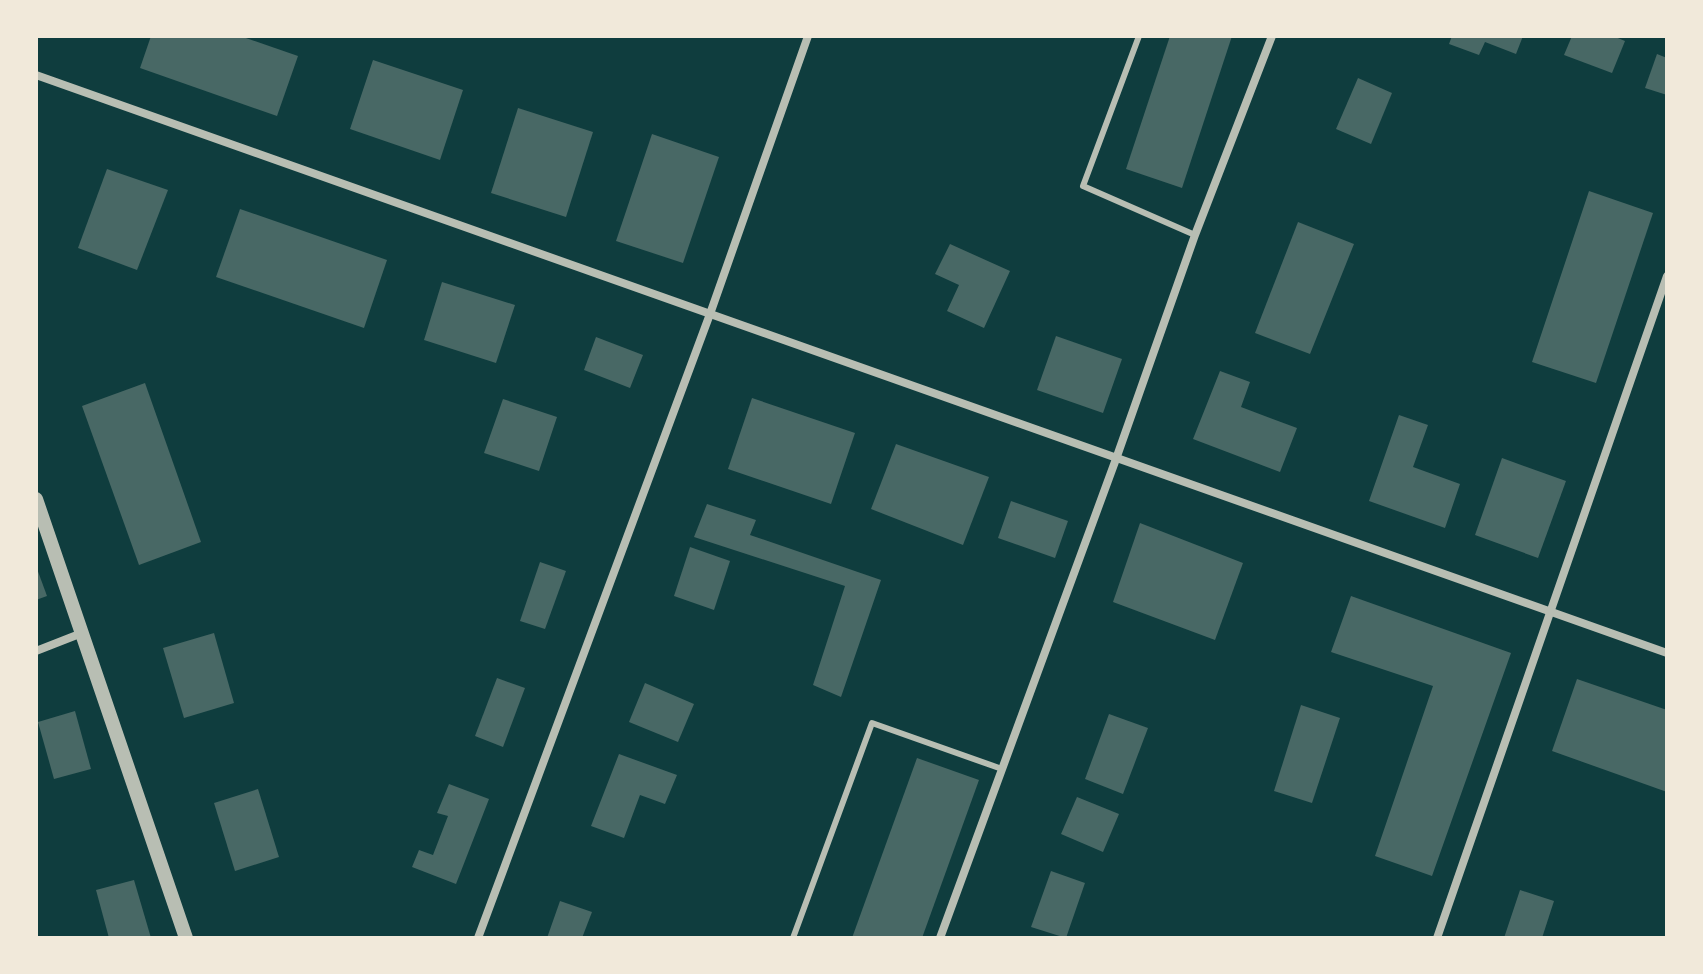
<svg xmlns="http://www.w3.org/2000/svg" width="1703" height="974" font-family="'PT Serif',serif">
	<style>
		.building { fill: #486865 }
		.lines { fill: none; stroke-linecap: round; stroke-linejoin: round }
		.service { stroke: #b8beb3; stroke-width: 6 }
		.minor { stroke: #b8beb3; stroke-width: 8 }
		.tertiary { stroke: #b8beb3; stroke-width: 14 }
	</style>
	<rect width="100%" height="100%" fill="#0f3d3e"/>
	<g class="building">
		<path d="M 151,36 L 240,36 L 298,56 L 277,116 L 140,68 Z"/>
		<path d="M 1170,36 L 1232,36 L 1182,188 L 1126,169 Z"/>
		<path d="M 1452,36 L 1523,36 L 1516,54 L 1485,42 L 1479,55 L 1449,44 Z"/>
		<path d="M 1572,36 L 1613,36 L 1625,41 L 1612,73 L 1564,55 Z"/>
		<path d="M 1657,54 L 1667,58 L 1667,95 L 1645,88 Z"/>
		<path d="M 373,60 L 463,90 L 440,160 L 350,129 Z"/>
		<path d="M 1358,78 L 1392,93 L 1371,144 L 1336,129 Z"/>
		<path d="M 518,108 L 593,132 L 566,217 L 491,193 Z"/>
		<path d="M 652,134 L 719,157 L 683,263 L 616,241 Z"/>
		<path d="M 107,169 L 168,190 L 137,270 L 78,248 Z"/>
		<path d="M 1589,191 L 1653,213 L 1596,383 L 1532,362 Z"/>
		<path d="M 240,209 L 387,260 L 364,328 L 216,277 Z"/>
		<path d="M 1298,222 L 1354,244 L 1310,354 L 1255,333 Z"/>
		<path d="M 950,244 L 1010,271 L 984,328 L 947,311 L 959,285 L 935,274 Z"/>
		<path d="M 442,282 L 515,305 L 496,363 L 424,340 Z"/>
		<path d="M 1056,336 L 1122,359 L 1103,413 L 1037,390 Z"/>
		<path d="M 596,337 L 643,355 L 630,388 L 584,370 Z"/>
		<path d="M 1220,371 L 1250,382 L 1241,407 L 1297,428 L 1280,472 L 1193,439 Z"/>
		<path d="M 145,383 L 201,542 L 139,565 L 82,406 Z"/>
		<path d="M 752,398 L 855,433 L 831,504 L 728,469 Z"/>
		<path d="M 503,399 L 557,417 L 539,471 L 484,453 Z"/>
		<path d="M 1399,415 L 1428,425 L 1413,467 L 1460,484 L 1445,528 L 1369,501 Z"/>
		<path d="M 896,444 L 989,477 L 963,545 L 871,509 Z"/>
		<path d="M 1502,458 L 1566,481 L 1538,558 L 1475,535 Z"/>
		<path d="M 1011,501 L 1068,521 L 1055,558 L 998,538 Z"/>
		<path d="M 707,504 L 756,520 L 750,535 L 881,580 L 841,697 L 813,685 L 845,586 L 694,537 Z"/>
		<path d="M 1140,523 L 1243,563 L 1215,640 L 1113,602 Z"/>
		<path d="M 690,547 L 730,561 L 714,610 L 674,596 Z"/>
		<path d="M 540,562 L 566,571 L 545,629 L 520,621 Z"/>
		<path d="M 36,566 L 47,596 L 36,600 Z"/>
		<path d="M 1351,596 L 1511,653 L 1432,876 L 1375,856 L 1433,686 L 1331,652 Z"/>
		<path d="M 214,633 L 234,703 L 184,718 L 163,648 Z"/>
		<path d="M 497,678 L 525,688 L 503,747 L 475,736 Z"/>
		<path d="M 1577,679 L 1667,710 L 1667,792 L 1552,751 Z"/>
		<path d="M 645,683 L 694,704 L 678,742 L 629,722 Z"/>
		<path d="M 1301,705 L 1340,718 L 1312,803 L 1274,791 Z"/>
		<path d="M 75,711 L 91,769 L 54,779 L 38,722 Z"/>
		<path d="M 1109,714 L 1148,728 L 1123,794 L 1085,779 Z"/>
		<path d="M 619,754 L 677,775 L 665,804 L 640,795 L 624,838 L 591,826 Z"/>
		<path d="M 917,758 L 979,780 L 922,938 L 852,938 Z"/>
		<path d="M 449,784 L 489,799 L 456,884 L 412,867 L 419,850 L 433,855 L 448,816 L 437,813 Z"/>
		<path d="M 258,789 L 279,857 L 235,871 L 214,803 Z"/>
		<path d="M 1077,797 L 1119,814 L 1103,852 L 1061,834 Z"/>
		<path d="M 1051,871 L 1085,883 L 1066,938 L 1031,927 Z"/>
		<path d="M 134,880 L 151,938 L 109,938 L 96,890 Z"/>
		<path d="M 1520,890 L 1554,901 L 1542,938 L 1504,938 Z"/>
		<path d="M 560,901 L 592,912 L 582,938 L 547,938 Z"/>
	</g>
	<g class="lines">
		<g class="service">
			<path d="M 1139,36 L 1083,186 L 1195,235"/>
			<path d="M 793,938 L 872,723 L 1002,769"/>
		</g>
		<g class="minor">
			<path d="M 36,75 L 1667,653"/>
			<path d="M 36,651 L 82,633"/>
			<path d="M 478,938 L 710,314 L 808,36"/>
			<path d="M 940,938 L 1116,459 L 1195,235 L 1272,36"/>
			<path d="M 1437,938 L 1667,276"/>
		</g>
		<path class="tertiary" d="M 36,499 L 186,938"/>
	</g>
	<rect width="1703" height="974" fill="none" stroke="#f1e9da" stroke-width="76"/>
</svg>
